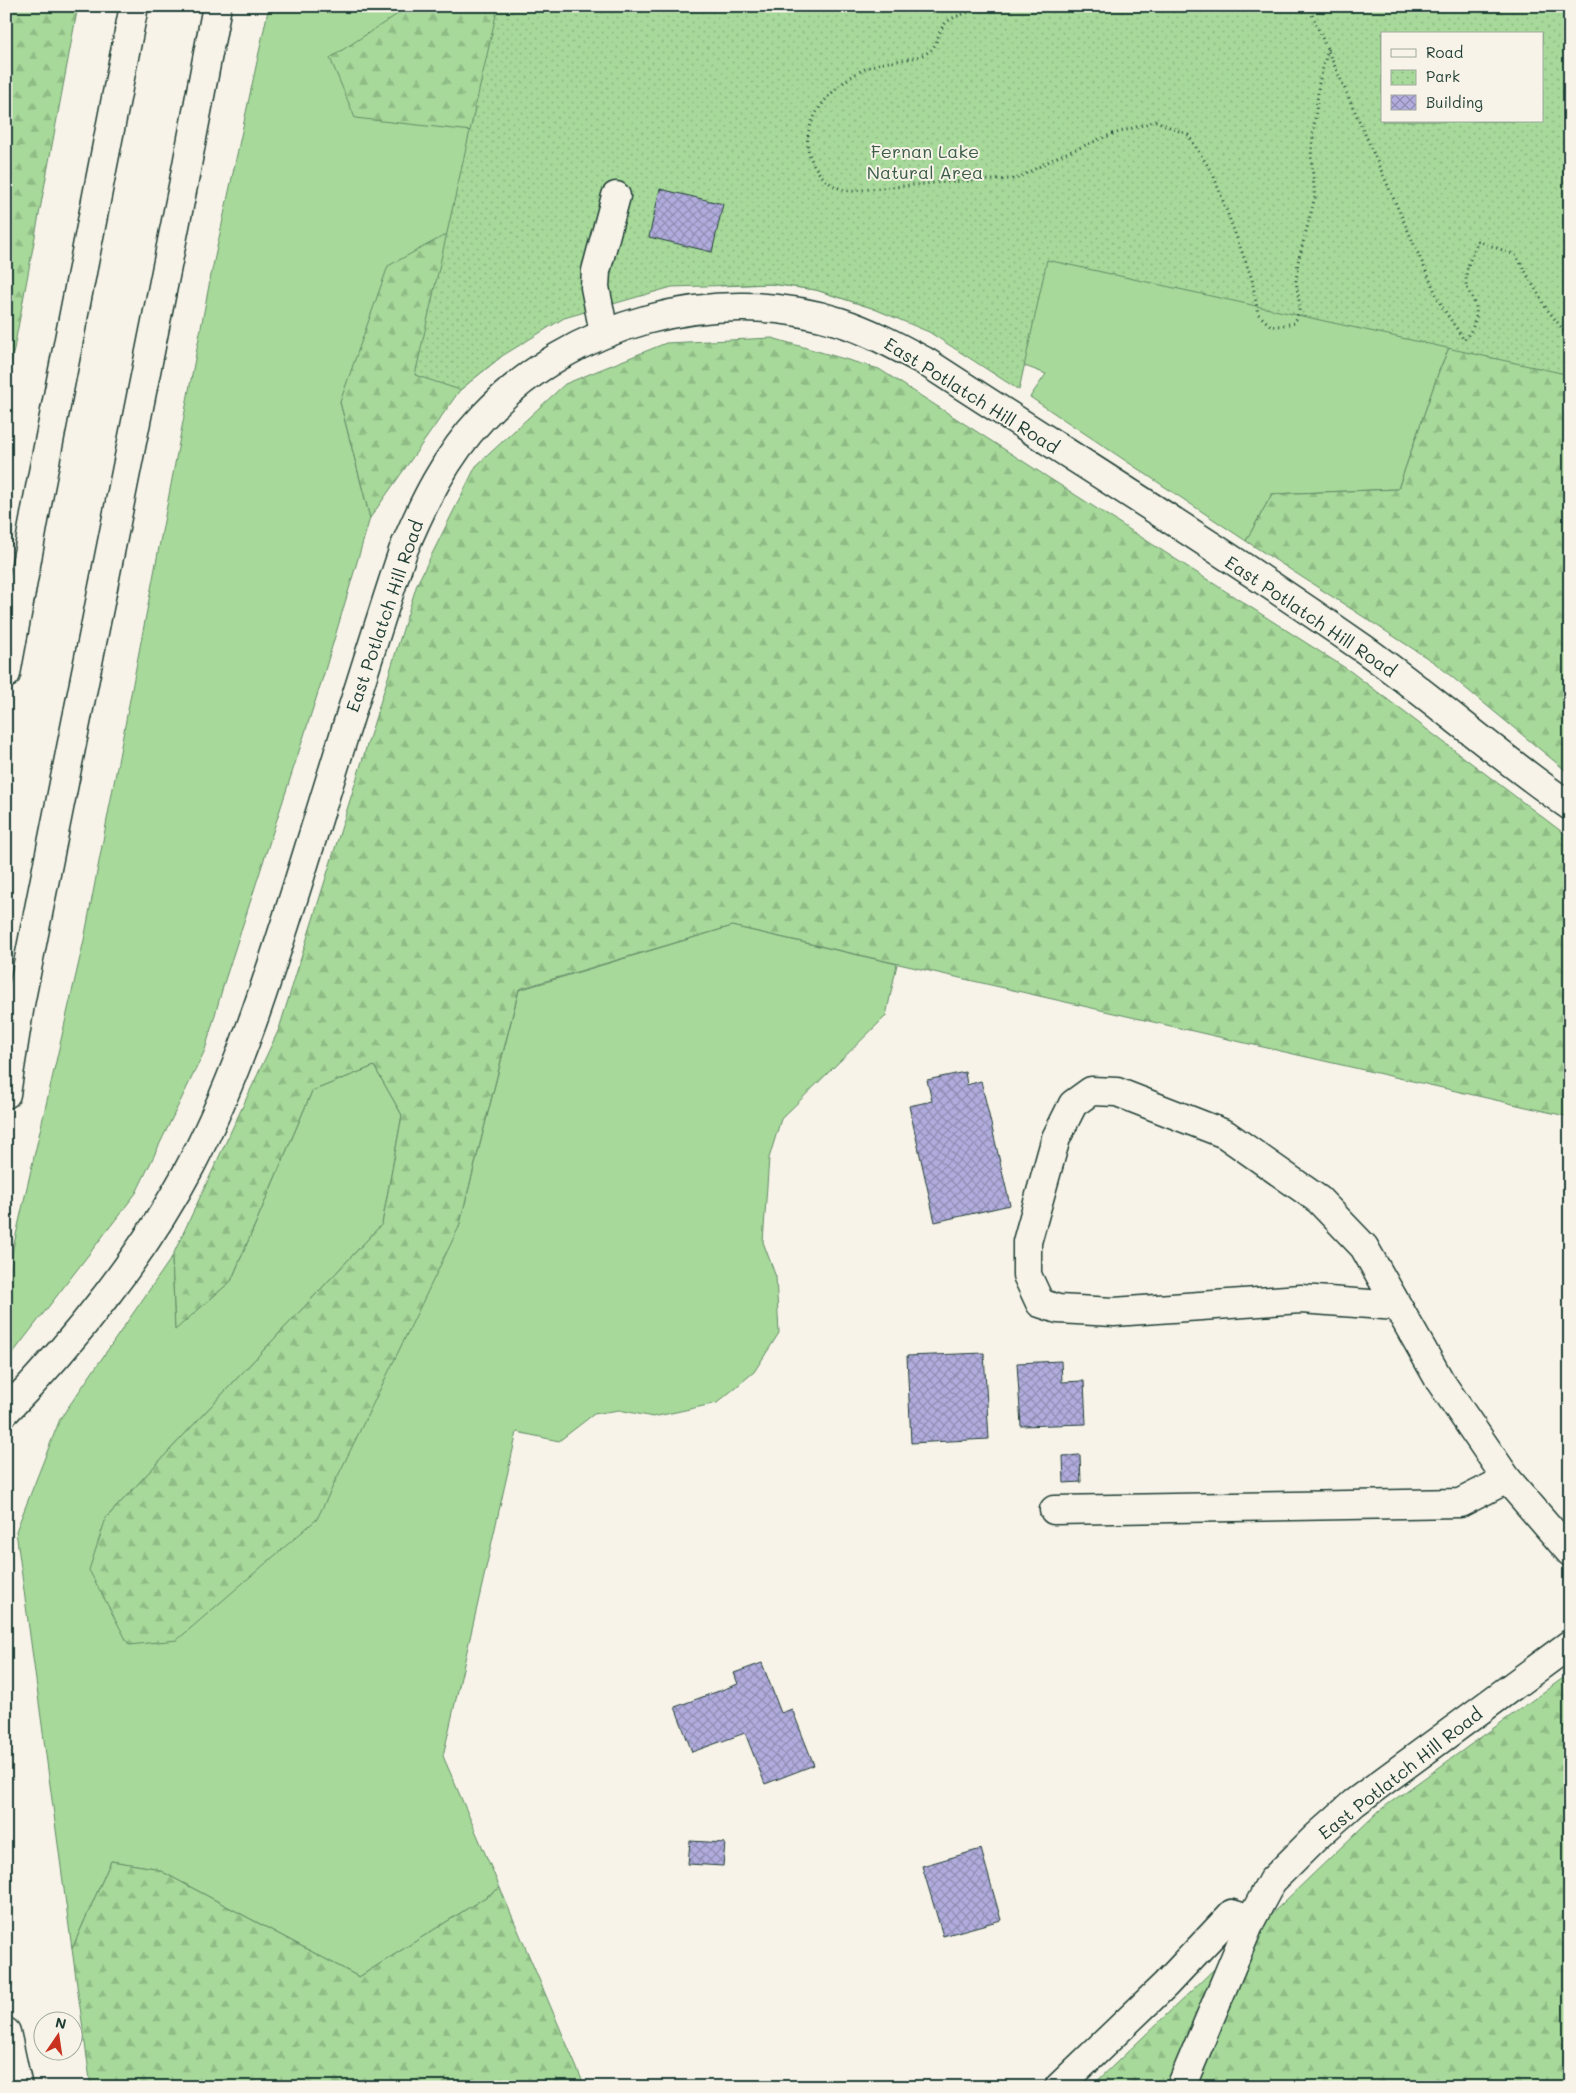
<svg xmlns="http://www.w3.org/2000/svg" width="1576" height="2093" font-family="Mali,sans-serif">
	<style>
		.green { fill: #a7d99a; stroke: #638b67; fill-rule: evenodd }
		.forest { fill: url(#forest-firs); stroke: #638b67 }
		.park { fill: url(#park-dots); stroke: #638b67; fill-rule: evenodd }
		.building { fill: url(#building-cross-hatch); stroke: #1f3d34 }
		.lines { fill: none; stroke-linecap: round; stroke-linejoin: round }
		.minor-casing { stroke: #1f3d34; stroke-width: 31 }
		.highway-casing { stroke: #1f3d34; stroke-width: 31 }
		.path { stroke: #1f3d34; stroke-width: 3; stroke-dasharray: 1 4; stroke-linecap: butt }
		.minor { stroke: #f7f3e8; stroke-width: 28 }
		.highway { stroke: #f7f3e8; stroke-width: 28 }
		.labels { text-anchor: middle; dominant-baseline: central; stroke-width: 4; stroke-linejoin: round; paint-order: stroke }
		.park-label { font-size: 18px; fill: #3a5c48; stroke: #f7f3e8 }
		.street-label { font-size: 18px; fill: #1f3d34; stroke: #f7f3e8 }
	</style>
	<defs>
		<pattern id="forest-firs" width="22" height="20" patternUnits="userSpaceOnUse" patternTransform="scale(1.25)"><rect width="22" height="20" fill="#a7d99a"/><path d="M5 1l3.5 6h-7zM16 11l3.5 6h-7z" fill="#8fbb85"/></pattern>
		<pattern id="park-dots" width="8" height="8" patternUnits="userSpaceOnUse" patternTransform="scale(1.25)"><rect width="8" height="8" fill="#a7d99a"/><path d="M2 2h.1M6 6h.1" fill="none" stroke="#8fbb85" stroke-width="1.8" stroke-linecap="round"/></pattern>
		<pattern id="building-cross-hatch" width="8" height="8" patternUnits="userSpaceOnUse" patternTransform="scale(1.25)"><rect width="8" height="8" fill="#b1acdd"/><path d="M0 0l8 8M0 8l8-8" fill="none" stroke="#8f8db4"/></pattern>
	</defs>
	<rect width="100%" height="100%" fill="#f7f3e8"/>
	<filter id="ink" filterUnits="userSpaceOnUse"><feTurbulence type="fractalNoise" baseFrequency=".02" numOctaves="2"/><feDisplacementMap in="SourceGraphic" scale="10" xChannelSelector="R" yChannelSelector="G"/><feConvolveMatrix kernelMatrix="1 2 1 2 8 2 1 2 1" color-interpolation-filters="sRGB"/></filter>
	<g filter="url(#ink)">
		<g class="green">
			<path d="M 269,6 L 1570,6 L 1561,88 L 1439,371 L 1398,489 L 1272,494 L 1246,541 L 1030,397 L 1046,374 L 872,308 L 816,290 L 771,284 L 720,286 L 734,203 L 340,402 L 370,518 L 323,677 L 224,983 L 205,1050 L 136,1193 L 6,1362 L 6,1309 L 13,1248 L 84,940 L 211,275 ZM 1382,34 L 1542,34 L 1542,121 L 1382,121 Z"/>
			<path d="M 732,926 L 897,964 L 886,1016 L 781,1119 L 769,1158 L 763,1242 L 776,1277 L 779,1333 L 754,1372 L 717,1403 L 653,1417 L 619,1410 L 594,1414 L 559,1441 L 517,1432 L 443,1756 L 500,1888 L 359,1977 L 155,1868 L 111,1861 L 72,1949 L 16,1531 L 60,1419 L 172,1257 L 175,1329 L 231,1281 L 312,1091 L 374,1066 L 402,1115 L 382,1224 L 106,1518 L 459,1227 L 519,990 Z"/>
		</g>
		<g class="forest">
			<path d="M 6,6 L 78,6 L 6,392 Z"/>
			<path d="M 410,6 L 502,6 L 508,135 L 355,118 L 330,58 Z"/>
			<path d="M 1570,80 L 1570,774 L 1435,663 L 1246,541 L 1272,494 L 1398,489 L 1439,371 L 1561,88 Z"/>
			<path d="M 512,199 L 502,356 L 460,390 L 370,518 L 340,402 L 388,266 Z"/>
			<path d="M 772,338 L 879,369 L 1350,671 L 1570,838 L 1570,1117 L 732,926 L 519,989 L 459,1227 L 317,1519 L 177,1640 L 129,1645 L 89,1570 L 106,1518 L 382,1224 L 402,1115 L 374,1066 L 312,1091 L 231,1281 L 175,1330 L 172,1257 L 279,1029 L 417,584 L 476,466 L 565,384 L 666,343 Z"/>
			<path d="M 1570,1673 L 1570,2087 L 1091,2087 L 1380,1810 Z"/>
			<path d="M 111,1861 L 155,1868 L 359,1977 L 500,1888 L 585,2087 L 91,2087 L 72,1949 Z"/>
		</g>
		<path class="park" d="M 498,6 L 1570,6 L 1570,375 L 1047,260 L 1019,390 L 929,332 L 872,308 L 816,290 L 771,284 L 672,287 L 564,318 L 502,356 L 460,390 L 415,375 ZM 1382,34 L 1542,34 L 1542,121 L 1382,121 Z"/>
		<g class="building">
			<path d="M 660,189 L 723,204 L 712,252 L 649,237 Z"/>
			<path d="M 965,1072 L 967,1085 L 981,1081 L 1010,1205 L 935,1222 L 909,1106 L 932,1101 L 927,1080 Z"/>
			<path d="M 984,1353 L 989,1439 L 911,1443 L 907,1356 Z"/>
			<path d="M 1061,1361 L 1062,1382 L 1084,1381 L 1086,1424 L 1021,1426 L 1017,1363 Z"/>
			<path d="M 1080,1455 L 1081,1482 L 1064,1483 L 1063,1456 Z"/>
			<path d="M 762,1663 L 781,1713 L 792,1709 L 814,1765 L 765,1784 L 745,1733 L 692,1752 L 675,1707 L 738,1684 L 734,1673 Z"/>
			<path d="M 690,1841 L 725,1843 L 723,1866 L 688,1864 Z"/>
			<path d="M 981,1849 L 1001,1920 L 943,1936 L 922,1866 Z"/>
		</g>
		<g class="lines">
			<defs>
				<g id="minor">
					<path d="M 604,333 L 595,287 L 596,271 L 616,196"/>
					<path d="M 1397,1306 L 1301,1299 L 1114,1312 L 1058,1309 L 1040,1303 L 1027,1275 L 1027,1242 L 1056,1138 L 1073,1104 L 1091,1091 L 1117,1092 L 1225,1134 L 1319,1200 L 1364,1247 L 1440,1381 L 1507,1479 L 1570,1552"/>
					<path d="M 6,1411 C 74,1342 146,1251 191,1165 C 239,1073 269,976 300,877 C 334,768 367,659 403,551 C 423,503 446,456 482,418 C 570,322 716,283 840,322 C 871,332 898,347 926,362 C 1072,457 1221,549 1364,649 C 1434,699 1499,757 1570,806"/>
					<path d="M 1054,1510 L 1460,1503 L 1507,1479"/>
					<path d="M 1059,2087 L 1165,1985 L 1232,1914 L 1251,1920"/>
					<path d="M 1181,2087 L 1251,1920 L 1272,1881 L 1315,1838 L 1354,1803 L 1570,1644"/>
				</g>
				<g id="highway">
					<path d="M 6,674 L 40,488 L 134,6"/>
					<path d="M 6,1094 L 20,1004 L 183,186 L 217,6"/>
					<path d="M 6,2032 L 18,2087"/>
				</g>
			</defs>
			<use href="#minor" class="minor-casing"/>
			<use href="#highway" class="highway-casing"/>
			<g class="path">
				<path d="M 992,6 C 976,12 953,13 943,26 C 938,33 937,44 931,50 C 919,61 887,60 872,66 C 839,78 795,121 811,159 C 819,177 831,188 850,191 L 945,182 L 1016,179 L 1057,157 L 1110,135 L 1156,121 L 1188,135 L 1213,174 L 1252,279 L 1258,314 L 1272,327 L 1295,323 L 1300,307 L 1296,281 L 1298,262 L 1315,197 L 1311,155 L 1319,83 L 1328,49"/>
				<path d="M 1308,6 L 1441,305 L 1464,340 C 1473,330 1480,315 1474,301 C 1470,293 1465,288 1466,279 C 1466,266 1473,253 1478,241 L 1516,255 L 1546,308 L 1570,338"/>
				<path d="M 1563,6 L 1570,22"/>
			</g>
			<use href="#minor" class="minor"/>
			<use href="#highway" class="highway"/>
		</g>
	</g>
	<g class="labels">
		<g class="park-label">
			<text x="925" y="151">Fernan Lake<tspan x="925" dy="21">Natural Area</tspan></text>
		</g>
		<g class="street-label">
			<text transform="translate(972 395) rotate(32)">East Potlatch Hill Road</text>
			<text transform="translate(384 616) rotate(-71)">East Potlatch Hill Road</text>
			<text transform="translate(1311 616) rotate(34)">East Potlatch Hill Road</text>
			<text transform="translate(1400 1773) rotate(-38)">East Potlatch Hill Road</text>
		</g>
	</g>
	<rect width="1576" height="2093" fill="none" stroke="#f7f3e8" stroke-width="25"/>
	<rect x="12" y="12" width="1551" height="2068" fill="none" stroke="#1f3d34" stroke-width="2" filter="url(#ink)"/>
	<rect x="1381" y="32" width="162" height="90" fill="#f7f3e8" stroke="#a1aaa0"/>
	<rect x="1391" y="49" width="25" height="8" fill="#f7f3e8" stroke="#a1aaa0"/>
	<text x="1426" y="58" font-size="15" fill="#1f3d34">Road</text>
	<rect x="1391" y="70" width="25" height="15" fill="url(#park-dots)" stroke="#a1aaa0"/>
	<text x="1426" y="82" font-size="15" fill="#1f3d34">Park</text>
	<rect x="1391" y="95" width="25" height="15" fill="url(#building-cross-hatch)" stroke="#a1aaa0"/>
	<text x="1426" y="108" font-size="15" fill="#1f3d34">Building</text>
	<g transform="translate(58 2036) rotate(13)"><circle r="24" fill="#f7f3e8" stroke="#a1aaa0"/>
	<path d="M0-4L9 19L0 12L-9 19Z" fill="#c8321e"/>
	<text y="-8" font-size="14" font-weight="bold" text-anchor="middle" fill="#1f3d34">N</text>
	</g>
</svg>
